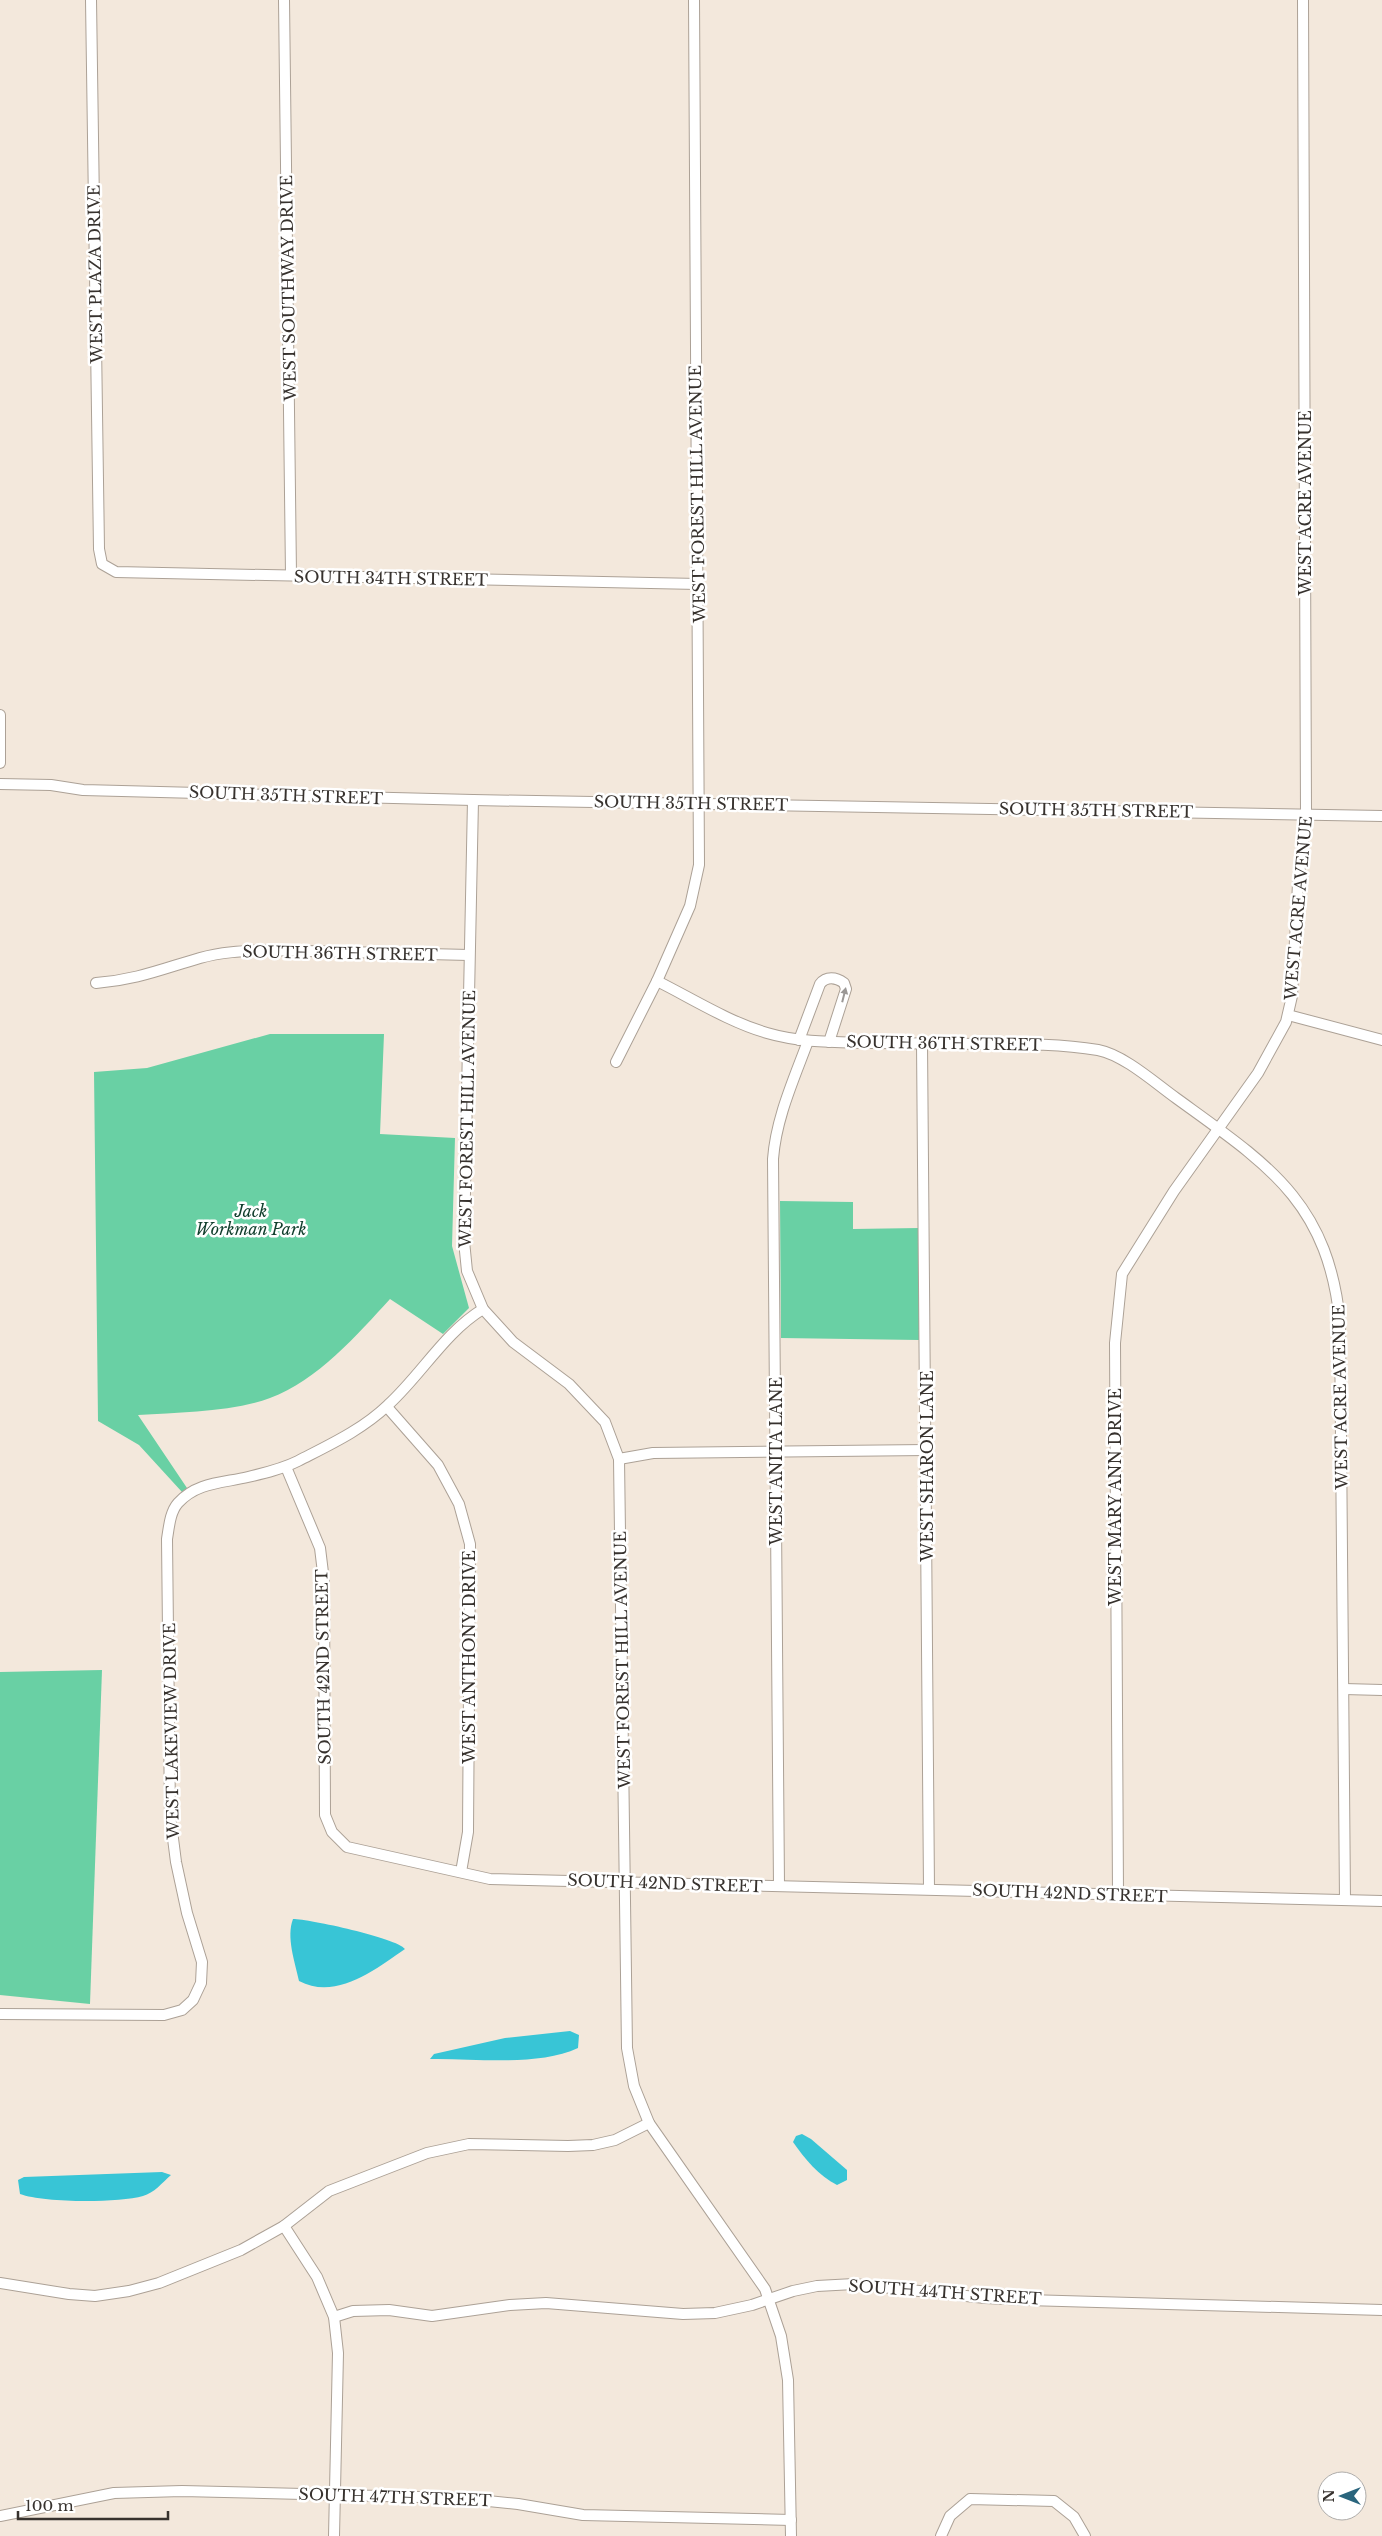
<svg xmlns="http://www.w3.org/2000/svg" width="1382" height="2536" font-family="'Libre Baskerville',serif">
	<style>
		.green { fill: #69d0a4 }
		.water { fill: #38c5d6 }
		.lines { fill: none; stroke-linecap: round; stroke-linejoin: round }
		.minor-casing { stroke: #aca196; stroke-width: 12 }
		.minor { stroke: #fff; stroke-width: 10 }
		.oneway { fill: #9b9896 }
		.labels { text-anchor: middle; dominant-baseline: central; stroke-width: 5; stroke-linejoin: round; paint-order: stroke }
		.street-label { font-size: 16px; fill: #37322e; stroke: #fff }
		.park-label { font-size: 16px; font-style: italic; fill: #0f3d2b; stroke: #fff }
	</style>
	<rect width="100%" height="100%" fill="#f3e8dc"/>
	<g class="green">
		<path d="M 270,1034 L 384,1034 L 380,1134 L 455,1138 L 452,1246 L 469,1308 L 443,1334 L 390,1299 C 358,1334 317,1381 270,1398 C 232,1412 179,1412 138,1415 L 187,1488 L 182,1492 L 139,1445 L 98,1421 L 94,1072 L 147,1068 Z"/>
		<path d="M 780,1201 L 853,1202 L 853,1229 L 919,1228 L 919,1340 L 781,1338 Z"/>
		<path d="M 102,1670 L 90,2004 L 0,1995 L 0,1672 Z"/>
	</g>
	<g class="water">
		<path d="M 293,1919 C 309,1919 397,1938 405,1949 C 376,1969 336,2001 299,1981 C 295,1962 286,1937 293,1919 Z"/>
		<path d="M 570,2031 L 579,2035 L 578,2048 C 537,2067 475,2058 430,2059 L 434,2054 L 505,2038 Z"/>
		<path d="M 802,2134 L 811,2139 L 847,2170 L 847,2180 L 837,2185 C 819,2176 804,2158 793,2142 L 796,2136 Z"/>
		<path d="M 162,2172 L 171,2175 C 162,2183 154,2193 143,2196 C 118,2203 44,2203 20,2194 L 18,2180 L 24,2177 Z"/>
	</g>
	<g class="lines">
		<defs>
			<g id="minor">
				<path d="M 91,0 L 99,549 L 102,564 L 116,572 L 698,584"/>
				<path d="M 284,0 L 291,575"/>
				<path d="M 0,715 L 0,763"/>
				<path d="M 0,784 L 51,785 L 83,790 L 473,800 L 1382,816"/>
				<path d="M 473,800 L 464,1241 L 467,1271 L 483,1309 L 513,1342 L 569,1384 L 605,1422 L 619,1459 L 627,2048 L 634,2086 L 649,2123 L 765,2289 L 781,2336 L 788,2380 L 791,2536"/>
				<path d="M 657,981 C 693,999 729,1022 767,1033 C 801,1043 836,1042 871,1043 C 911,1043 950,1044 989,1044 C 1025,1044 1062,1044 1098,1050 C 1124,1055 1155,1083 1176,1098 C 1267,1164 1328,1201 1340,1322 L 1345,1900"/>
				<path d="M 96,983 C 136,980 162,969 200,958 C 221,952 243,951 264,950 L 469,955"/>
				<path d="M 1288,1015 L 1382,1040"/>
				<path d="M 799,1040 L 820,984 C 826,976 836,977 844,983 L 846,989 L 829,1042"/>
				<path d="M 922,1043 L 929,1889"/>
				<path d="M 616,1062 L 657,981 L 690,906 L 699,865 L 694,0"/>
				<path d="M 387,1407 L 438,1465 L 459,1504 L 470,1544 L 468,1832 L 461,1872"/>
				<path d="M 619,1459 L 653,1453 L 927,1450"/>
				<path d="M 286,1467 L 320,1548 L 324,1581 L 325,1815 L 332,1832 L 347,1847 L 490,1879 L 1382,1901"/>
				<path d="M 1344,1689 L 1382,1690"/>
				<path d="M 779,1886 L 773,1159 C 776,1118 794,1079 808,1041"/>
				<path d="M 1118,1894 L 1115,1343 L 1122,1274 L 1174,1191 L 1258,1073 L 1286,1022 L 1292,996 L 1298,884 L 1306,814 L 1303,0"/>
				<path d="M 0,2014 L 164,2015 L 182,2010 L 193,2000 L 201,1983 L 202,1962 L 187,1913 L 176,1862 L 170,1815 L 167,1539 C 169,1527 170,1512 178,1503 C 197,1482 223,1483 248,1477 C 265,1473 282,1469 298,1461 C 329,1445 362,1430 388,1405 C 422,1374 444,1333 483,1309"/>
				<path d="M 284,2226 L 317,2277 L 334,2317 L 338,2353 L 334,2536"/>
				<path d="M 0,2283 L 69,2294 L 95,2296 L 129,2291 L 159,2283 L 241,2250 L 284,2226 L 329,2191 L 427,2153 L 469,2144 L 568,2146 L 593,2145 L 615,2140 L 649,2123"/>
				<path d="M 334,2317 L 353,2311 L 389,2310 L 432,2316 L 510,2305 L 546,2303 L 683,2314 L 715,2313 L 752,2305 L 793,2291 L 817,2286 L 854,2284 L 985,2298 L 1027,2300 L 1382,2310"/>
				<path d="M 0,2516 L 114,2493 L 182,2491 L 459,2498 L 518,2504 L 583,2515 L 791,2520"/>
				<path d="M 941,2536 L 950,2516 L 970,2499 L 1054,2501 L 1074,2517 L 1085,2536"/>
			</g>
		</defs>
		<use href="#minor" class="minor-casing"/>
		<use href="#minor" class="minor"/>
	</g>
	<defs><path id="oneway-solid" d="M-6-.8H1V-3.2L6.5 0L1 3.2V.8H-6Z" transform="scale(1.25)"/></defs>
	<use class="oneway" href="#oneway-solid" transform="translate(844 995) rotate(-76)"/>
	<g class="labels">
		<g class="street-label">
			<text transform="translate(95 274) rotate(-91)">WEST PLAZA DRIVE</text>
			<text transform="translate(288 288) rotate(-91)">WEST SOUTHWAY DRIVE</text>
			<text transform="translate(697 494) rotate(-91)">WEST FOREST HILL AVENUE</text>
			<text transform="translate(1305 503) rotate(-90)">WEST ACRE AVENUE</text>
			<text transform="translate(391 578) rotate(1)">SOUTH 34TH STREET</text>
			<text transform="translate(286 795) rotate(2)">SOUTH 35TH STREET</text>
			<text transform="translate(691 803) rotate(1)">SOUTH 35TH STREET</text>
			<text transform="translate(1096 810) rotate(1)">SOUTH 35TH STREET</text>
			<text transform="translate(1298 908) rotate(-85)">WEST ACRE AVENUE</text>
			<text transform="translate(340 953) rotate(1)">SOUTH 36TH STREET</text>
			<text transform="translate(944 1043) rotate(1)">SOUTH 36TH STREET</text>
			<text transform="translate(467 1119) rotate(-89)">WEST FOREST HILL AVENUE</text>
			<text transform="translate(1340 1397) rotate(-91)">WEST ACRE AVENUE</text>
			<text transform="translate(776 1461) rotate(-90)">WEST ANITA LANE</text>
			<text transform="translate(927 1466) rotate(-90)">WEST SHARON LANE</text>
			<text transform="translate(1115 1497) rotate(-90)">WEST MARY ANN DRIVE</text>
			<text transform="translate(469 1657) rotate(-90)">WEST ANTHONY DRIVE</text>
			<text transform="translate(622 1660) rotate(-91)">WEST FOREST HILL AVENUE</text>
			<text transform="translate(323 1667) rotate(-91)">SOUTH 42ND STREET</text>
			<text transform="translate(171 1731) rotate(-91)">WEST LAKEVIEW DRIVE</text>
			<text transform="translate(665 1883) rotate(2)">SOUTH 42ND STREET</text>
			<text transform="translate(1070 1893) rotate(2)">SOUTH 42ND STREET</text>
			<text transform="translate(945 2292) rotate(4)">SOUTH 44TH STREET</text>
			<text transform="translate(395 2497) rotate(2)">SOUTH 47TH STREET</text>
		</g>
		<g class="park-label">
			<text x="251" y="1211">Jack<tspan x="251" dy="18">Workman Park</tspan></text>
		</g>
	</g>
	<g transform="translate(1342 2496) rotate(270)"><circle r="24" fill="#ffffff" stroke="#afadab"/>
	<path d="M0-4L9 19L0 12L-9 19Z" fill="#2a657d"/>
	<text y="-8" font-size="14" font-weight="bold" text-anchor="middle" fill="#37322e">N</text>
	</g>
	<path d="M18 2511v8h150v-8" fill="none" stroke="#37322e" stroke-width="2.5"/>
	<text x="25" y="2511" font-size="15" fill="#37322e" stroke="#ffffff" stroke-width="4" paint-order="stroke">100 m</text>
</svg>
